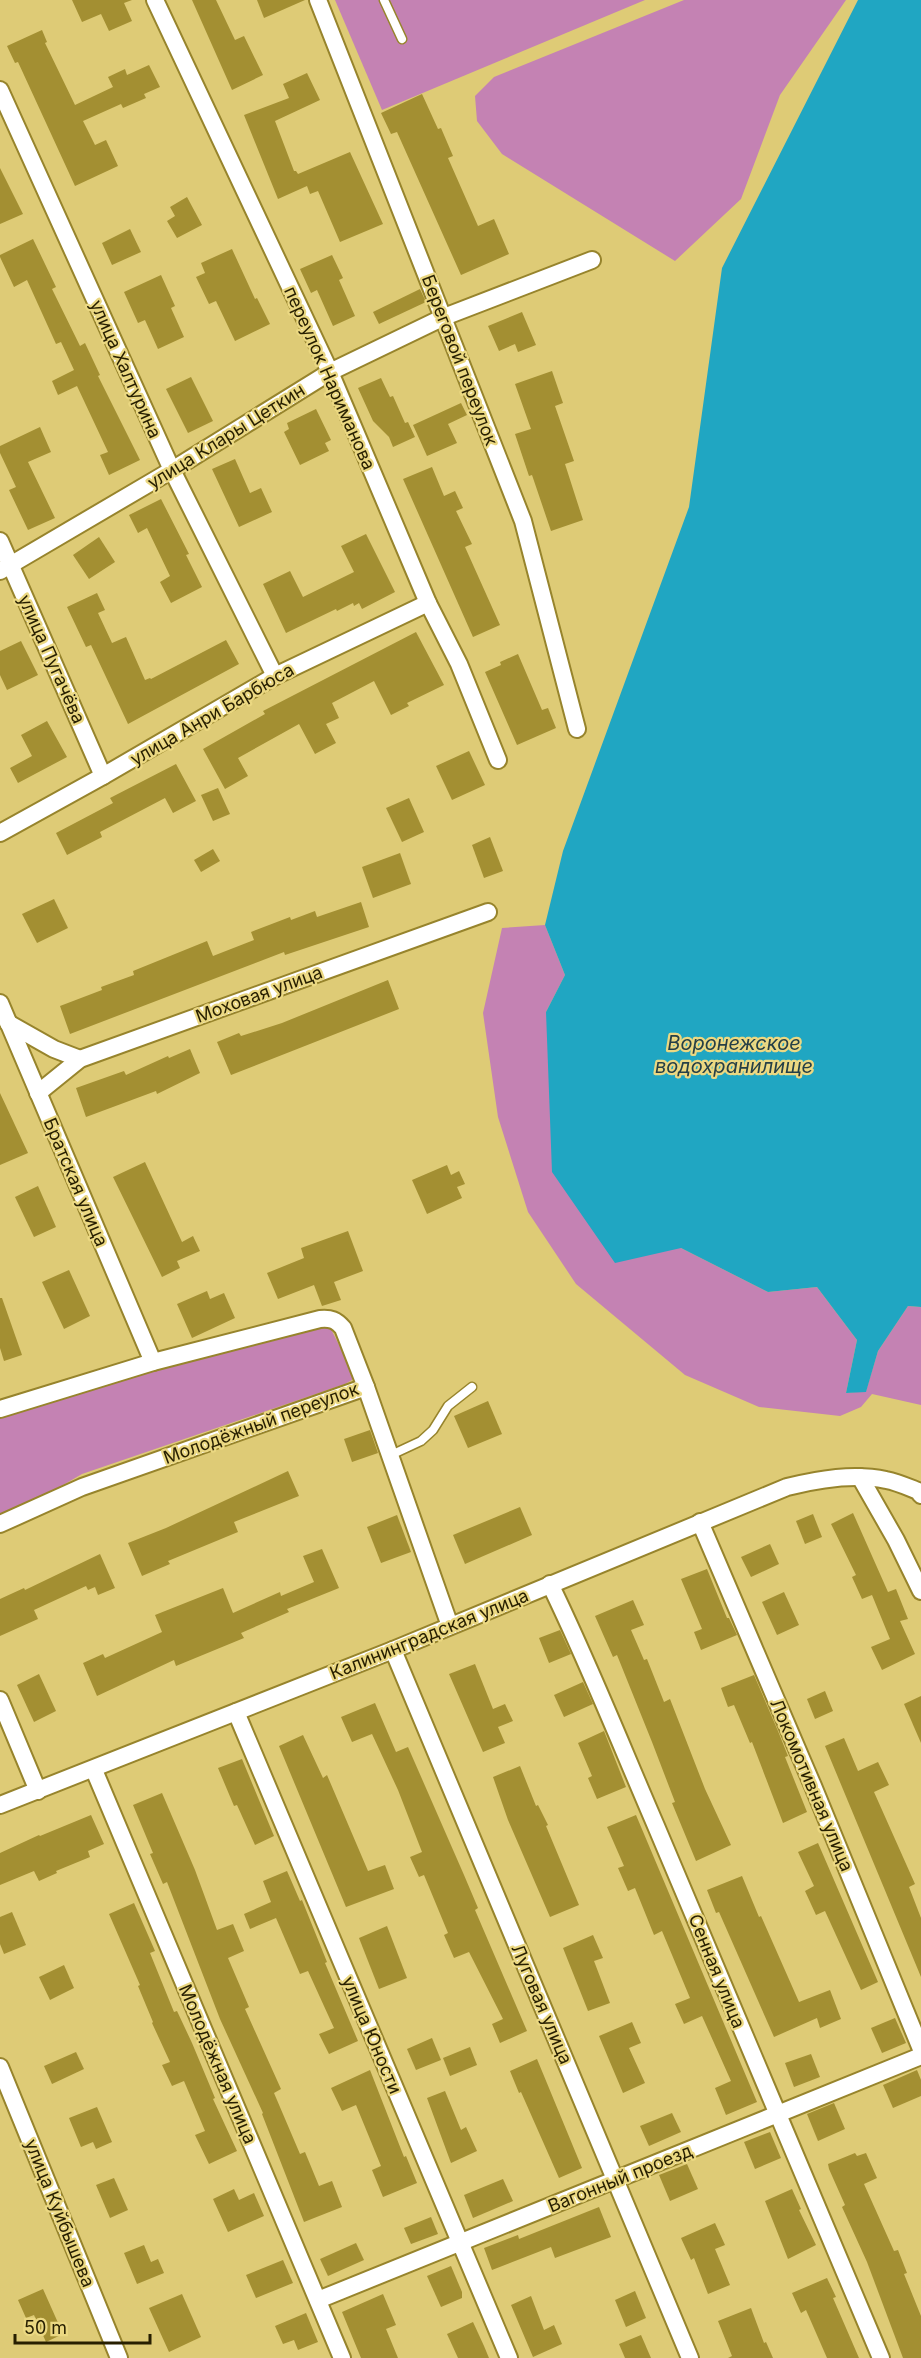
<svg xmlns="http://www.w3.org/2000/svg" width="921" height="2358" font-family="Inter,sans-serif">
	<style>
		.green { fill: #c482b3 }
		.water { fill: #20a6c2 }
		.building { fill: #a38f32 }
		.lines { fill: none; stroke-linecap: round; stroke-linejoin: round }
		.service-casing { stroke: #97842c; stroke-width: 11 }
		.minor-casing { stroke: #97842c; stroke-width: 20 }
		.service { stroke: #fff; stroke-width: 8 }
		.minor { stroke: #fff; stroke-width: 16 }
		.labels { text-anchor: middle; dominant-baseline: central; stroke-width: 4.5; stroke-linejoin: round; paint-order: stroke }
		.street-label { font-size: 18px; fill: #271f00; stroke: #ebd882 }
		.water-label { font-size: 20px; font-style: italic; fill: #253f46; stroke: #ebd882 }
	</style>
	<rect width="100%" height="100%" fill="#decb76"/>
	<g class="green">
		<path d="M 335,0 L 645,0 L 382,110 Z"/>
		<path d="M 684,0 L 846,0 L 780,95 L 741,199 L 675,261 L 502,154 L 477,121 L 475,96 L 494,77 Z"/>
		<path d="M 545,925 L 565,975 L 546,1012 L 681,1248 L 768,1292 L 817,1287 L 857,1340 L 846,1393 L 866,1391 L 878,1351 L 908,1306 L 921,1307 L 921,1405 L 872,1394 L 861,1407 L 840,1416 L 759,1407 L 685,1375 L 576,1284 L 528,1212 L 498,1117 L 483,1013 L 502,928 Z"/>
		<path d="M 324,1323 L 330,1327 L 353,1373 L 352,1380 L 345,1384 L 82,1474 L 46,1495 L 0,1518 L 0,1415 L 129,1373 L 159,1369 L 281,1333 Z"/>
	</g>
	<path class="water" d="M 858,0 L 921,0 L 921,1307 L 908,1306 L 878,1351 L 866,1392 L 846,1393 L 857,1340 L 817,1287 L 768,1292 L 681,1248 L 615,1263 L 552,1172 L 546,1012 L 565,975 L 545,925 L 563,851 L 689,507 L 722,268 Z"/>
	<g class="building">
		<path d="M 72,0 L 132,0 L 124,3 L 132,21 L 109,31 L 101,14 L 82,22 Z"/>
		<path d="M 192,0 L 216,0 L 235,40 L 244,36 L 263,75 L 232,90 Z"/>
		<path d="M 257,0 L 305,0 L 264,18 Z"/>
		<path d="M 42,30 L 47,42 L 45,43 L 75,105 L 113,87 L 108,77 L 125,69 L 127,75 L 149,65 L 160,87 L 144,94 L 146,98 L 123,108 L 121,104 L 83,121 L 95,145 L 106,140 L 118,166 L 75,186 L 18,62 L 15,63 L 7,46 Z"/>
		<path d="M 307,73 L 320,100 L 275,121 L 294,171 L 296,171 L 298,174 L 350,152 L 383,224 L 340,242 L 318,191 L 310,194 L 307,186 L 278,199 L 244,115 L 289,98 L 283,84 Z"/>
		<path d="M 422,94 L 438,129 L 441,128 L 453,156 L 448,158 L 478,226 L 494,219 L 509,254 L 461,275 L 397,132 L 391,134 L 381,113 Z"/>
		<path d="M 0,168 L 23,214 L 0,224 Z"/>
		<path d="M 187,197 L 202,225 L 177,238 L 167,221 L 175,216 L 170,207 Z"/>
		<path d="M 130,229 L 141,252 L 112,265 L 102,243 Z"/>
		<path d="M 33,239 L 56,287 L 52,289 L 80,346 L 85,343 L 100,375 L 98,376 L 140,460 L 109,475 L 100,455 L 108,452 L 77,386 L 58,395 L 52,381 L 74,370 L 61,342 L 56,344 L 27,280 L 14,287 L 0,257 L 0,255 Z"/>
		<path d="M 232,249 L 255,299 L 257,298 L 270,324 L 235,341 L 216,301 L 209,304 L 196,277 L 205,273 L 201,263 Z"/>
		<path d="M 332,255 L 343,278 L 339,280 L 355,316 L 333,326 L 317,290 L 311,293 L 300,269 Z"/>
		<path d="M 161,275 L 175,306 L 171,308 L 184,337 L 158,349 L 145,320 L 138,323 L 124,292 Z"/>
		<path d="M 420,289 L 426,302 L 379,324 L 373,312 Z"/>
		<path d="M 522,312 L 536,345 L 518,352 L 515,344 L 499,351 L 488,326 Z"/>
		<path d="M 552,371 L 563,403 L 555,406 L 574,461 L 565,464 L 583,520 L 551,531 L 532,475 L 529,476 L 515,434 L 531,429 L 515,384 Z"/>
		<path d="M 191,377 L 213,421 L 188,433 L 166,389 Z"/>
		<path d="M 381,378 L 390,397 L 393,396 L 405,423 L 408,422 L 415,437 L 393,447 L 389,437 L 373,421 L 358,388 Z"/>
		<path d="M 461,403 L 467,415 L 448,424 L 457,443 L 427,456 L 413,425 Z"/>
		<path d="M 316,409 L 331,440 L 325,443 L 329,451 L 300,465 L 284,432 L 289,429 L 287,423 Z"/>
		<path d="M 40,427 L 51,452 L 28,462 L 55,518 L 28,530 L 9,490 L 16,487 L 0,453 L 0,446 Z"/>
		<path d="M 235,459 L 250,493 L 261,488 L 272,512 L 239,527 L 212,469 Z"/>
		<path d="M 432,467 L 444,496 L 455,491 L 463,508 L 456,511 L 472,544 L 465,547 L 500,625 L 473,637 L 403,479 Z"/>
		<path d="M 161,499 L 189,554 L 186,555 L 202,587 L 171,603 L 160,582 L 170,576 L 147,528 L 138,533 L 129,515 Z"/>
		<path d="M 366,534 L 395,592 L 362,609 L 359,603 L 354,606 L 353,603 L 337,611 L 336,609 L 286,633 L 263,584 L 290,571 L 303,597 L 354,572 L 341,546 Z"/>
		<path d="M 99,537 L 115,562 L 89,579 L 73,555 Z"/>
		<path d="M 97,593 L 105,610 L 98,613 L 112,643 L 126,637 L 145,680 L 150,678 L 151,679 L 226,640 L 239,664 L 128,724 L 91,645 L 86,647 L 67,607 Z"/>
		<path d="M 416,632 L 444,685 L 407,703 L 409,706 L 391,715 L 374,681 L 332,703 L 339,718 L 326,724 L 336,743 L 315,754 L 299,724 L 238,758 L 248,776 L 225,789 L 203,749 L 265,714 L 263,711 Z"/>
		<path d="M 21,641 L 38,675 L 7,690 L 0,675 L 0,651 Z"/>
		<path d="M 518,654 L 542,710 L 548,708 L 556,728 L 517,745 L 485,672 L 501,665 L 500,662 Z"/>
		<path d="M 47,721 L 67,757 L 18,783 L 10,768 L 32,756 L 21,735 Z"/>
		<path d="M 469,751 L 485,785 L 452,800 L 436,766 Z"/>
		<path d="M 176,764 L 196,801 L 173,813 L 165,798 L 100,832 L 102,837 L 67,855 L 56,833 L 113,803 L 110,798 Z"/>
		<path d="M 218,788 L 230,814 L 213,821 L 201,795 Z"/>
		<path d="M 409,798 L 424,832 L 402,842 L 386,808 Z"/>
		<path d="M 490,837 L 503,871 L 484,878 L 472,845 Z"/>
		<path d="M 213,849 L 220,861 L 201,872 L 194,860 Z"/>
		<path d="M 400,853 L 411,884 L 373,898 L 362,867 Z"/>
		<path d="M 54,899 L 68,928 L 37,943 L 22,914 Z"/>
		<path d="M 361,902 L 369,927 L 285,955 L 284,952 L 70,1034 L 60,1006 L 102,990 L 101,987 L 134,975 L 133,971 L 207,941 L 213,956 L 254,940 L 251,932 L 290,917 L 291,920 L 315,911 L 317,917 Z"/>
		<path d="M 388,980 L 399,1009 L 231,1075 L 217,1042 L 239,1033 L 241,1036 L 282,1023 Z"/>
		<path d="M 190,1049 L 200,1073 L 157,1094 L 156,1091 L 86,1117 L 76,1088 L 124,1071 L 126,1075 L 168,1056 L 169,1058 Z"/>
		<path d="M 0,1093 L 28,1153 L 0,1165 Z"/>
		<path d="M 145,1162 L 182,1242 L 193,1236 L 200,1251 L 177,1261 L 180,1268 L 162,1277 L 113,1177 Z"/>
		<path d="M 447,1165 L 451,1175 L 459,1171 L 465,1184 L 457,1187 L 462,1198 L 427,1214 L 412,1180 Z"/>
		<path d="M 38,1186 L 56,1227 L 34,1237 L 15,1197 Z"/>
		<path d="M 348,1231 L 363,1271 L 334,1282 L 341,1300 L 322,1306 L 314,1285 L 278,1299 L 267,1273 L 304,1258 L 301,1248 Z"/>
		<path d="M 69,1270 L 90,1316 L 64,1329 L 42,1282 Z"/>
		<path d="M 207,1291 L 210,1299 L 224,1293 L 235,1318 L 192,1338 L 177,1304 Z"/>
		<path d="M 0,1298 L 2,1298 L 22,1355 L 4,1361 L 0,1348 Z"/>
		<path d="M 488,1401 L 502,1434 L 468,1448 L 454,1416 Z"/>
		<path d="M 370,1430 L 378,1453 L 352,1462 L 344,1439 Z"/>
		<path d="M 288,1471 L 299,1496 L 234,1522 L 238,1532 L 168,1561 L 170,1564 L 142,1576 L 128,1543 L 166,1528 Z"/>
		<path d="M 520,1507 L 532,1535 L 465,1564 L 453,1535 Z"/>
		<path d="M 853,1513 L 888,1592 L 896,1589 L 908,1619 L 900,1621 L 915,1654 L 882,1670 L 871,1647 L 890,1639 L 872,1595 L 862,1599 L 852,1577 L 856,1575 L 831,1524 Z"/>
		<path d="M 813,1514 L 822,1537 L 805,1544 L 796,1521 Z"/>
		<path d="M 397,1515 L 411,1552 L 381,1563 L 367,1527 Z"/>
		<path d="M 770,1544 L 779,1564 L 751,1577 L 741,1557 Z"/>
		<path d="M 322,1549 L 339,1588 L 287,1609 L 289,1612 L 241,1633 L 244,1638 L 176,1666 L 174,1660 L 97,1696 L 83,1663 L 103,1654 L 105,1658 L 162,1632 L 155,1615 L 223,1588 L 233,1613 L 280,1592 L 281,1596 L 314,1582 L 303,1556 Z"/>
		<path d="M 100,1554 L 115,1588 L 98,1595 L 95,1587 L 88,1590 L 86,1586 L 34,1610 L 38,1619 L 0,1636 L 0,1599 L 24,1588 L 25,1590 Z"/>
		<path d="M 707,1569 L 727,1618 L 729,1618 L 737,1635 L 701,1650 L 694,1632 L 702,1629 L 681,1579 Z"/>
		<path d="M 784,1592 L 799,1625 L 777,1635 L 762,1602 Z"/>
		<path d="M 633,1600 L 644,1625 L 631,1630 L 644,1660 L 647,1659 L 664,1702 L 670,1699 L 705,1789 L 731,1845 L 696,1861 L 672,1803 L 675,1802 L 652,1742 L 617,1655 L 613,1657 L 595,1616 Z"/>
		<path d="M 560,1630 L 571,1654 L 549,1663 L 539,1638 Z"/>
		<path d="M 475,1664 L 493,1709 L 505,1704 L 513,1721 L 498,1727 L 505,1743 L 483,1752 L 449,1674 Z"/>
		<path d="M 39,1674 L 56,1711 L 34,1722 L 17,1685 Z"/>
		<path d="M 754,1675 L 778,1731 L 788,1756 L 785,1757 L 807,1812 L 783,1823 L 752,1742 L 750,1743 L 734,1705 L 728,1707 L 721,1688 Z"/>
		<path d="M 583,1682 L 593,1704 L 564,1717 L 554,1695 Z"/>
		<path d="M 825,1691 L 833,1711 L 815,1719 L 807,1699 Z"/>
		<path d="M 921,1696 L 921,1743 L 904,1704 Z"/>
		<path d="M 375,1703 L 396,1752 L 408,1747 L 464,1875 L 478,1908 L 475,1910 L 527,2031 L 500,2043 L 492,2024 L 503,2019 L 469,1952 L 454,1958 L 444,1935 L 448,1933 L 424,1875 L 419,1877 L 410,1857 L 422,1852 L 398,1790 L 372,1734 L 352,1742 L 341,1717 Z"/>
		<path d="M 604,1731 L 626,1787 L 597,1799 L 588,1778 L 592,1776 L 578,1743 Z"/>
		<path d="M 303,1735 L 323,1778 L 327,1775 L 368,1871 L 385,1865 L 394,1889 L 346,1907 L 279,1746 Z"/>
		<path d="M 844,1738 L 858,1771 L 878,1762 L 889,1785 L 874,1792 L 915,1884 L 909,1887 L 921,1918 L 921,1977 L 825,1746 Z"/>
		<path d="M 242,1759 L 274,1836 L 255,1845 L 237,1805 L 234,1806 L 218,1768 Z"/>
		<path d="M 520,1766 L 536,1806 L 538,1805 L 548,1825 L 546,1826 L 579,1905 L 550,1917 L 508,1820 L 493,1777 Z"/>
		<path d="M 162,1793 L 195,1870 L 217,1930 L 233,1924 L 244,1951 L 228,1958 L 249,2007 L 245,2009 L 281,2089 L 274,2093 L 300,2154 L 305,2152 L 319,2186 L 332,2181 L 342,2207 L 304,2222 L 262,2114 L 263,2113 L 220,2019 L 167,1882 L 163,1884 L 150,1854 L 153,1853 L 133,1805 Z"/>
		<path d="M 91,1815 L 104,1844 L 88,1851 L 90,1857 L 56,1871 L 57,1873 L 39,1881 L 34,1871 L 0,1885 L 0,1853 L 39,1835 L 40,1836 Z"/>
		<path d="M 636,1815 L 757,2102 L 726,2115 L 715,2088 L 731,2081 L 702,2016 L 684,2024 L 675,2004 L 690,1998 L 662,1931 L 654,1935 L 635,1888 L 628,1891 L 618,1868 L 624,1866 L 607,1827 Z"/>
		<path d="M 818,1843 L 878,1982 L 861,1990 L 825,1911 L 816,1915 L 805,1891 L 814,1886 L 798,1852 Z"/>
		<path d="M 287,1871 L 300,1901 L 302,1900 L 327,1962 L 325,1963 L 358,2041 L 329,2054 L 319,2034 L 334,2028 L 308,1971 L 300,1974 L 276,1918 L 250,1929 L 244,1914 L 271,1902 L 263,1881 Z"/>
		<path d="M 742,1876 L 759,1917 L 761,1916 L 799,2002 L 830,1990 L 841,2019 L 820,2028 L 817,2018 L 774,2037 L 719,1912 L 716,1913 L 707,1890 Z"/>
		<path d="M 134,1903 L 155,1951 L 150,1953 L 174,2012 L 177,2011 L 192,2043 L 215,2098 L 213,2099 L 237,2151 L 209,2164 L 195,2135 L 205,2131 L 184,2081 L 172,2086 L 162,2065 L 170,2062 L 152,2023 L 153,2022 L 138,1986 L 140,1985 L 109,1914 Z"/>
		<path d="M 12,1912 L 26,1945 L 4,1954 L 0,1944 L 0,1917 Z"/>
		<path d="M 387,1926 L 407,1978 L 379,1989 L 359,1938 Z"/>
		<path d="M 593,1935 L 603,1958 L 594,1961 L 610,2003 L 588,2011 L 563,1948 Z"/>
		<path d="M 64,1965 L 74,1988 L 50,2000 L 39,1977 Z"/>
		<path d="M 895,2018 L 906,2043 L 882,2053 L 871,2028 Z"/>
		<path d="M 632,2022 L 641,2043 L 629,2048 L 645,2083 L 623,2093 L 599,2036 Z"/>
		<path d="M 432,2038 L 441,2060 L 416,2070 L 407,2049 Z"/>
		<path d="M 470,2047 L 477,2065 L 450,2076 L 443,2058 Z"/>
		<path d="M 76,2052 L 84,2069 L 52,2084 L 44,2066 Z"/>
		<path d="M 811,2054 L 820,2077 L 794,2087 L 785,2063 Z"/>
		<path d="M 537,2059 L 582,2168 L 559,2178 L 521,2092 L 519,2093 L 510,2071 Z"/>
		<path d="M 370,2070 L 404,2157 L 406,2156 L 417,2183 L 383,2197 L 372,2170 L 381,2166 L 356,2105 L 342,2111 L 331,2088 Z"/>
		<path d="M 917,2070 L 921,2080 L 921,2096 L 893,2108 L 883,2085 Z"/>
		<path d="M 445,2091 L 461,2130 L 466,2127 L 477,2151 L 451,2163 L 427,2098 Z"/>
		<path d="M 834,2103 L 845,2129 L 818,2141 L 807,2114 Z"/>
		<path d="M 97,2107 L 112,2142 L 96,2149 L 93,2142 L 81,2147 L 69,2118 Z"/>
		<path d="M 672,2113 L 681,2132 L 649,2146 L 640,2126 Z"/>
		<path d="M 770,2132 L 781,2158 L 755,2169 L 744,2142 Z"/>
		<path d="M 855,2153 L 857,2156 L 866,2153 L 877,2178 L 864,2184 L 894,2251 L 898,2250 L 907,2273 L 904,2274 L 921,2316 L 921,2358 L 903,2358 L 867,2262 L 842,2207 L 845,2205 L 829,2169 L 828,2164 Z"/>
		<path d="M 687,2164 L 698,2189 L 670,2201 L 659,2175 Z"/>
		<path d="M 114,2178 L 128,2210 L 110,2218 L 96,2185 Z"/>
		<path d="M 503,2179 L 513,2201 L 473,2218 L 464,2195 Z"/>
		<path d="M 234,2189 L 239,2200 L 254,2193 L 264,2216 L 228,2232 L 213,2199 Z"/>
		<path d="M 792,2189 L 801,2209 L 799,2210 L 816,2245 L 788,2259 L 765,2201 Z"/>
		<path d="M 599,2207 L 611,2237 L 555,2258 L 551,2247 L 492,2270 L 484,2248 L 518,2235 L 519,2239 Z"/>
		<path d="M 431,2217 L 438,2234 L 411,2244 L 404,2228 Z"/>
		<path d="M 715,2223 L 725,2245 L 715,2249 L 730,2285 L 708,2294 L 694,2258 L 691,2260 L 681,2238 Z"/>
		<path d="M 356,2243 L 364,2260 L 328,2276 L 320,2259 Z"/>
		<path d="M 144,2245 L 151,2262 L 158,2259 L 164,2273 L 137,2284 L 124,2253 Z"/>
		<path d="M 283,2260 L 293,2283 L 256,2298 L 246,2275 Z"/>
		<path d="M 451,2266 L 462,2292 L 462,2298 L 441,2307 L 427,2276 Z"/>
		<path d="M 827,2278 L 836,2297 L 833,2298 L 859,2358 L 827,2358 L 806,2310 L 801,2313 L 792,2293 Z"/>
		<path d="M 43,2289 L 63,2334 L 46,2342 L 34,2315 L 26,2318 L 18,2300 Z"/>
		<path d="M 635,2291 L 646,2318 L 626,2327 L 615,2300 Z"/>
		<path d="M 182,2294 L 201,2337 L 169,2352 L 149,2308 Z"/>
		<path d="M 383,2294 L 396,2325 L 386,2329 L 398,2358 L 361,2358 L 342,2312 Z"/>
		<path d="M 531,2296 L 544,2330 L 554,2325 L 562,2344 L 533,2357 L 511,2305 Z"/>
		<path d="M 751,2308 L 764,2343 L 766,2342 L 773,2358 L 728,2358 L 732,2356 L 718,2321 Z"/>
		<path d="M 306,2313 L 318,2342 L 298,2350 L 294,2340 L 283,2344 L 275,2326 Z"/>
		<path d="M 473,2322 L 484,2346 L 489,2358 L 458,2358 L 447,2334 Z"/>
		<path d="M 641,2335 L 651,2358 L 625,2358 L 619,2344 Z"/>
	</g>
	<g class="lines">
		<defs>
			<g id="service">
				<path d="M 384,0 L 402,39"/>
				<path d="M 391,1455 L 421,1441 L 433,1430 L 448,1406 L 472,1387"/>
			</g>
			<g id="minor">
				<path d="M 155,0 L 330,372 L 428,603 L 459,664 L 498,760"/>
				<path d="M 318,0 L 523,521 L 577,729"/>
				<path d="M 0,90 L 172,470 L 275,676"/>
				<path d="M 0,541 L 103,776"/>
				<path d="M 0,571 L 172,470 L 330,372 L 444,317 L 592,260"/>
				<path d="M 0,833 L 103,776 L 275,676 L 428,603"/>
				<path d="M 0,1003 L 153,1362"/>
				<path d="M 8,1023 L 54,1049 L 80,1059"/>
				<path d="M 38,1093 L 80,1059 L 488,912"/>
				<path d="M 366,1387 L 450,1626"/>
				<path d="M 0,1409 L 153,1362 L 320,1319 C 331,1318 336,1320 343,1328 L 366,1387 L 82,1487 L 0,1524"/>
				<path d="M 860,1477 L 896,1540 L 921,1591"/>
				<path d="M 700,1522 L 813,1786 L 921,2049"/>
				<path d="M 550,1584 C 589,1664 621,1745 656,1826 C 732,2003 805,2181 881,2358"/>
				<path d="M 393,1650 L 690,2358"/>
				<path d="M 0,1700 L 38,1791"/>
				<path d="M 236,1712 L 509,2358"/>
				<path d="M 94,1770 L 342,2358"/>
				<path d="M 0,1805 L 393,1650 L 787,1487 C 819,1479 854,1473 886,1480 C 897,1482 908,1487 918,1491 L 921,1495"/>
				<path d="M 0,2067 L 119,2358"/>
				<path d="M 318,2300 L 921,2056"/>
			</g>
		</defs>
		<use href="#service" class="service-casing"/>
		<use href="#minor" class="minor-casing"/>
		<use href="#service" class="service"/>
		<use href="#minor" class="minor"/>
	</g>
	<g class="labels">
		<g class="street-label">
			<text transform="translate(460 360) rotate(69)">Береговой переулок</text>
			<text transform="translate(126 369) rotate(66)">улица Халтурина</text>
			<text transform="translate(330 378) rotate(66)">переулок Нариманова</text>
			<text transform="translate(226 436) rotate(-32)">улица Клары Цеткин</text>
			<text transform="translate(52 659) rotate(66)">улица Пугачёва</text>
			<text transform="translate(212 714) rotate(-30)">улица Анри Барбюса</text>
			<text transform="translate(259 994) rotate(-20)">Моховая улица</text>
			<text transform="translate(76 1182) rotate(67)">Братская улица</text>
			<text transform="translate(261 1423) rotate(-20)">Молодёжный переулок</text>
			<text transform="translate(429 1634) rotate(-22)">Калининградская улица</text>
			<text transform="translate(812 1785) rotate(67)">Локомотивная улица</text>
			<text transform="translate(717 1971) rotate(68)">Сенная улица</text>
			<text transform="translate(542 2004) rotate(67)">Луговая улица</text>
			<text transform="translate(372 2035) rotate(67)">улица Юности</text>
			<text transform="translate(218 2064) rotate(67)">Молодёжная улица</text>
			<text transform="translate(620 2178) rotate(-22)">Вагонный проезд</text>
			<text transform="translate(60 2213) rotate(68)">улица Куйбышева</text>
		</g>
		<g class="water-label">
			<text x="734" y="1043">Воронежское<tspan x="734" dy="23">водохранилище</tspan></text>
		</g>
	</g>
	<path d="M15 2334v9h135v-9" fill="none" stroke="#271f00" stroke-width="3"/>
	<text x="24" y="2334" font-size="18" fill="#271f00" stroke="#ebd882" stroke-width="4.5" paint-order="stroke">50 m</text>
</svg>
